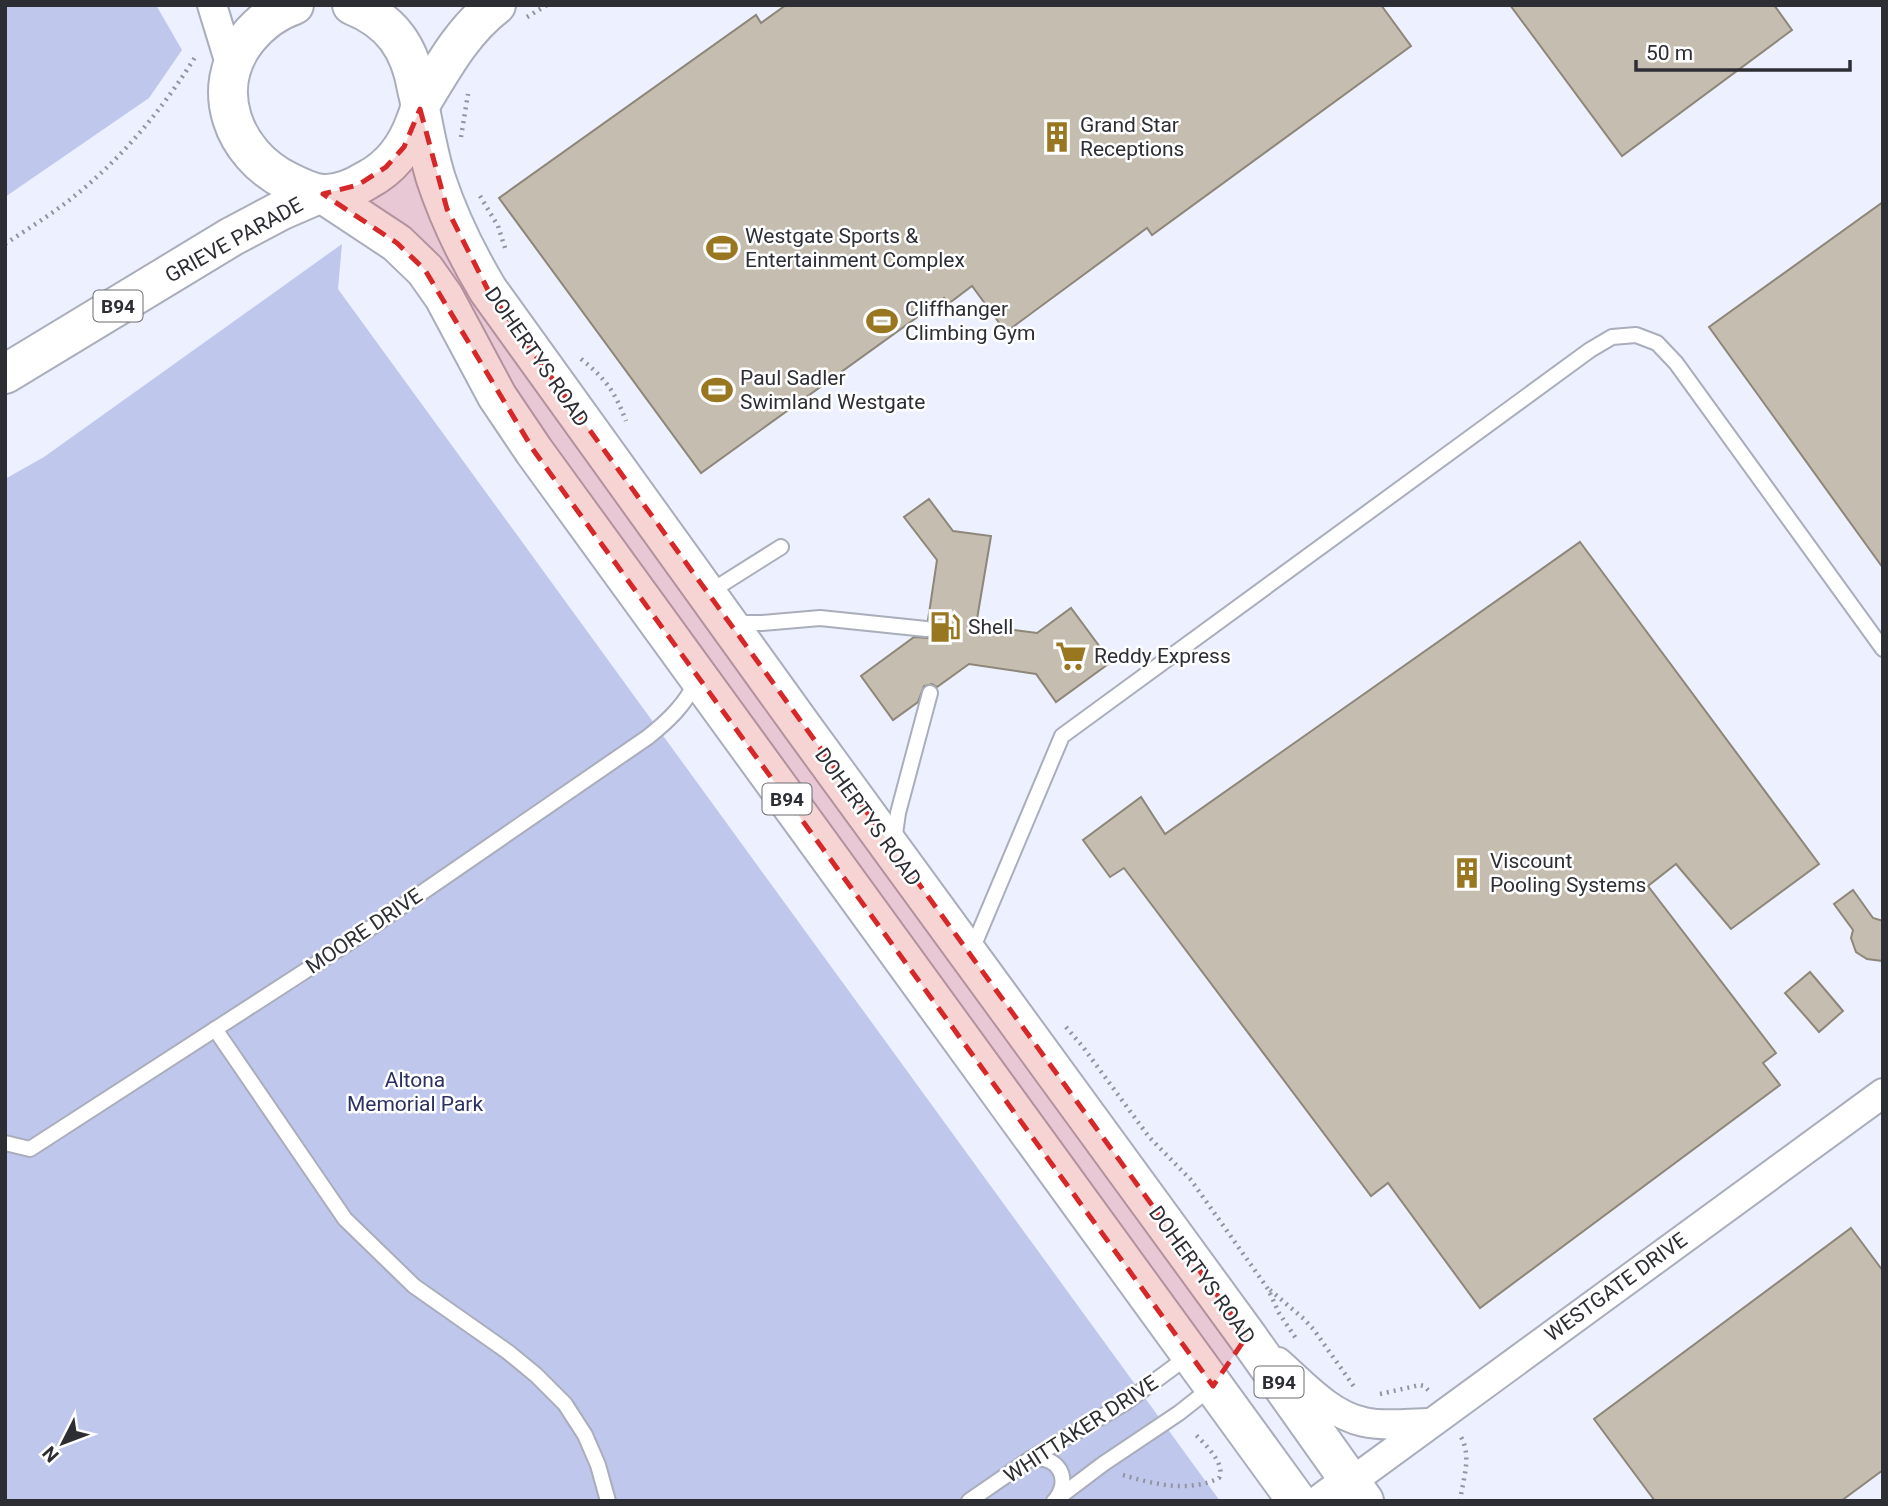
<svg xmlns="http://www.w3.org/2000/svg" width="1888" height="1506" font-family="Roboto,sans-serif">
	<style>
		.green { fill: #bfc7ec }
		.building { fill: #c5beb0; stroke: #8d8679; stroke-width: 2 }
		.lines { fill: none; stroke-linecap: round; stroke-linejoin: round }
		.lane-casing { stroke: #aaadbb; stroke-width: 18 }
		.street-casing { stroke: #aaadbb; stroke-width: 32 }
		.primary-casing { stroke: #aaadbb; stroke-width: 42 }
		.path { stroke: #92959f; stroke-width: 4.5; stroke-dasharray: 2 5; stroke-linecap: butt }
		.lane { stroke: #fff; stroke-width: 14 }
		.street { stroke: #fff; stroke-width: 28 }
		.primary { stroke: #fff; stroke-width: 38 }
		.marked { fill: #d62828; fill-opacity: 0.2; stroke: #d62828; stroke-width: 5; stroke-dasharray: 14 9; stroke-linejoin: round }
		.labels { text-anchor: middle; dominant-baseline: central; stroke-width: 5; stroke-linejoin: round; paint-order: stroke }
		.shield { fill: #fff; stroke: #6c6d71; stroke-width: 2 }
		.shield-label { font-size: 19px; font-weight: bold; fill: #2d2e34 }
		.poi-label { font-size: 21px; fill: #2d2e34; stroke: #fff; text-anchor: start }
		.street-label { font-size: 21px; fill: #2d2e34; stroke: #fff }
		.park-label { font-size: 21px; fill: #2a3061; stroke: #fff }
	</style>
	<rect width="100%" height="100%" fill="#ecf0ff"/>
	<g class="green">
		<path d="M 5,5 L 156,5 L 182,50 L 149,98 L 5,197 Z"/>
		<path d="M 342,244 L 338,289 L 1220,1501 L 5,1501 L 5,479 L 44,457 Z"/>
	</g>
	<g class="building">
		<path d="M 786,5 L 1381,5 L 1411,46 L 1152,235 L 1147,228 L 1006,332 L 972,286 L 948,304 L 944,298 L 701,473 L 499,198 L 756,15 L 761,23 Z"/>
		<path d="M 1510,5 L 1774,5 L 1792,30 L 1622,156 Z"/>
		<path d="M 1883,202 L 1883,568 L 1709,327 Z"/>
		<path d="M 929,499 L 953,531 L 991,536 L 976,625 L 1037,633 L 1071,608 L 1111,662 L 1056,702 L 1036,674 L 969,664 L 937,687 L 932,684 L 924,686 L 918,702 L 893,720 L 861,676 L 914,637 L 929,638 L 934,634 L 934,624 L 928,620 L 937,560 L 904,517 Z"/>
		<path d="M 1580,542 L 1819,864 L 1731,929 L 1676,864 L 1648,886 L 1776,1053 L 1763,1063 L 1780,1085 L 1480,1308 L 1388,1183 L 1371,1196 L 1124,868 L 1110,877 L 1083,840 L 1141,797 L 1165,834 Z"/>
		<path d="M 1853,890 L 1873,918 L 1883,921 L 1883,961 L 1867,959 L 1856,952 L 1851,938 L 1853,930 L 1834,904 Z"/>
		<path d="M 1810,972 L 1843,1011 L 1819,1032 L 1785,993 Z"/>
		<path d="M 1851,1228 L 1883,1271 L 1883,1470 L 1841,1501 L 1655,1501 L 1594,1419 Z"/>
	</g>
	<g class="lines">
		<defs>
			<g id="lane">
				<path d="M 708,593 L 781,547"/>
				<path d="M 732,623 L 762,623 L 820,618 L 926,629"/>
				<path d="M 894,841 L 898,813 L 930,693"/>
				<path d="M 971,952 L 1062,736 L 1590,350 L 1612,337 L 1636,335 L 1657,343 L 1676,363 L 1883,649"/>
				<path d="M 215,1029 L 345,1219 L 414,1286 L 508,1352 L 536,1375 L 565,1404 L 585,1435 L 598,1465 L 608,1501"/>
				<path d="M 5,1143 L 30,1149 L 353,940 L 648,737 C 668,721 686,704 696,681"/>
				<path d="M 1032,1459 C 1058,1455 1071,1478 1056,1499"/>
				<path d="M 969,1501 L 1030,1459 L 1125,1403 L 1190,1355"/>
				<path d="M 1054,1501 L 1103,1464 L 1179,1413 L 1212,1387"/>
			</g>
			<g id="street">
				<path d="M 212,5 L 231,67"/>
				<path d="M 1278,1362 C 1303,1384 1330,1415 1364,1422 C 1385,1427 1409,1423 1430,1423"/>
				<path d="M 1351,1482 L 1883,1093"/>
			</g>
			<g id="primary">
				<path d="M 294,5 C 276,11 259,24 247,39 C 208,89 233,154 287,181 C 297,186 310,193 322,194 C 338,195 354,188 367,180 C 392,167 407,146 416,120 C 418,115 420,110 420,105 C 420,100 418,94 417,89 C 410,48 392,21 352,5"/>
				<path d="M 420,105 C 442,69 462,31 496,5"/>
				<path d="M 420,109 C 425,133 429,157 436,179 C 449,218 467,255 488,290 L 804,729 L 1247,1336 L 1364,1501"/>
				<path d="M 323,194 L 397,243 L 425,270 L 444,297 L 497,396 L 534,451 L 1297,1501"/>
				<path d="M 5,374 L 231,237 L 282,210 L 319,194"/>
				<path d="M 1325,1501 L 1351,1482"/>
			</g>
		</defs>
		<use href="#lane" class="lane-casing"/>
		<use href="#street" class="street-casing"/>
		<use href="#primary" class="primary-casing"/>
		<g class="path">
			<path d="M 527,17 L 547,5"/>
			<path d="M 461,137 L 468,94"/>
			<path d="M 480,196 L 498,226 L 506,251"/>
			<path d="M 5,244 C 29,228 54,213 77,194 C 124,156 165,106 197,54"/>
			<path d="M 581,359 C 606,379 615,392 626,421"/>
			<path d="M 1066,1027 L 1083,1047 L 1149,1137 L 1191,1180 L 1268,1289 L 1279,1313 L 1297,1340"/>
			<path d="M 1270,1290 L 1304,1319 L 1314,1330 L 1355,1388"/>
			<path d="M 1380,1394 L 1420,1385 L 1424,1386 L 1430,1392"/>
			<path d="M 1123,1475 C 1153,1484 1189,1493 1219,1478 C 1226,1464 1205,1444 1195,1434"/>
			<path d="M 1460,1501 C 1463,1479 1472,1457 1461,1437"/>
		</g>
		<use href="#lane" class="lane"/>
		<use href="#street" class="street"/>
		<use href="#primary" class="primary"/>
	</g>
	<path class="marked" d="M 420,109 L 447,209 L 488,290 L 1247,1336 L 1213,1386 L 534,451 L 425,270 L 397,243 L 323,194 L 358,185 L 386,167 L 404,147 Z"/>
	<defs>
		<symbol id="building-bare" viewBox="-9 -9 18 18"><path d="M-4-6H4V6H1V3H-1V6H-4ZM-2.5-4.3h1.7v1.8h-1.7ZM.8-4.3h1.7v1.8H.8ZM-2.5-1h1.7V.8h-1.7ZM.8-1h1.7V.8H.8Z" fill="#997620" stroke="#fff" stroke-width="2.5" paint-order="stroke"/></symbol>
		<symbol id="stadium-bare" viewBox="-9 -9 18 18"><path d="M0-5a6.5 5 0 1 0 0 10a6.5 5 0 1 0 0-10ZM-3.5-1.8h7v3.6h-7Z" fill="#997620" stroke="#fff" stroke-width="2.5" paint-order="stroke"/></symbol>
		<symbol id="fuel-bare" viewBox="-9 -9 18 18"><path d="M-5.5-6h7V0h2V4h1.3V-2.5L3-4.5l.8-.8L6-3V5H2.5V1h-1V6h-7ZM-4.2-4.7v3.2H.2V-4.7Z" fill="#997620" stroke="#fff" stroke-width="2.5" paint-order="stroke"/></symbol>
		<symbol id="supermarket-bare" viewBox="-9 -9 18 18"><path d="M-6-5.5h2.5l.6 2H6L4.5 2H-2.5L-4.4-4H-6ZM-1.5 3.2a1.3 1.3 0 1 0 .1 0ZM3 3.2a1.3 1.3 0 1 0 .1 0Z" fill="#997620" stroke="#fff" stroke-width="2.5" paint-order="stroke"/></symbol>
	</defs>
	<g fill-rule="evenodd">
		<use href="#building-bare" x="1035" y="115" width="44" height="44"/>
		<use href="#stadium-bare" x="700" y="226" width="44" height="44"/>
		<use href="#stadium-bare" x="860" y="299" width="44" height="44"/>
		<use href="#stadium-bare" x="695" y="368" width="44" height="44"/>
		<use href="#fuel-bare" x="923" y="605" width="44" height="44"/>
		<use href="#supermarket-bare" x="1049" y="634" width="44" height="44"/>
		<use href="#building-bare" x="1445" y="851" width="44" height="44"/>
	</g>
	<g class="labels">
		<g class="shield">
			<rect x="93.5" y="290.5" width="49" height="31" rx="5"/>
			<rect x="762.5" y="783.5" width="49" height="31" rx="5"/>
			<rect x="1254.5" y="1366.5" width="49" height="31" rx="5"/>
		</g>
		<g class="shield-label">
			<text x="118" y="306">B94</text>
			<text x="787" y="799">B94</text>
			<text x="1279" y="1382">B94</text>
		</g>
		<g class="poi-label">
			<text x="1080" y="125">Grand Star<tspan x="1080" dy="24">Receptions</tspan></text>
			<text x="745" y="236">Westgate Sports &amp;<tspan x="745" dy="24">Entertainment Complex</tspan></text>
			<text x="905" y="309">Cliffhanger<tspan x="905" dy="24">Climbing Gym</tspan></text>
			<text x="740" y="378">Paul Sadler<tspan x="740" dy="24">Swimland Westgate</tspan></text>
			<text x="968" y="627">Shell</text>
			<text x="1094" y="656">Reddy Express</text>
			<text x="1490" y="861">Viscount<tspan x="1490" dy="24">Pooling Systems</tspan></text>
		</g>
		<g class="street-label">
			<text transform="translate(234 240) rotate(-29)">GRIEVE PARADE</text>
			<text transform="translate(537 357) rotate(55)">DOHERTYS ROAD</text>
			<text transform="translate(868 817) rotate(54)">DOHERTYS ROAD</text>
			<text transform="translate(364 931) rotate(-34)">MOORE DRIVE</text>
			<text transform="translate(1202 1275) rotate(54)">DOHERTYS ROAD</text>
			<text transform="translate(1616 1287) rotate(-36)">WESTGATE DRIVE</text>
			<text transform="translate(1081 1429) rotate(-33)">WHITTAKER DRIVE</text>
		</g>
		<g class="park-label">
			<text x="415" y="1080">Altona<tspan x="415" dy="24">Memorial Park</tspan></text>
		</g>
	</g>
	<rect width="1888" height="1506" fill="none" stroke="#2d2e34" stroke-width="14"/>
	<g transform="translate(63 1443) rotate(228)" stroke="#ffffff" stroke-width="5" paint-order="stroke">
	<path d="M0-5L12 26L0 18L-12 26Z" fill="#2d2e34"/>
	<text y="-10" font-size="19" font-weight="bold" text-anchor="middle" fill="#2d2e34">N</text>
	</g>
	<path d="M1636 60v10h214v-10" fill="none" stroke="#2d2e34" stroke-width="3.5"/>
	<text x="1646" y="60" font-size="21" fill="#2d2e34" stroke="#ffffff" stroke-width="5" paint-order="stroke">50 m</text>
</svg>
